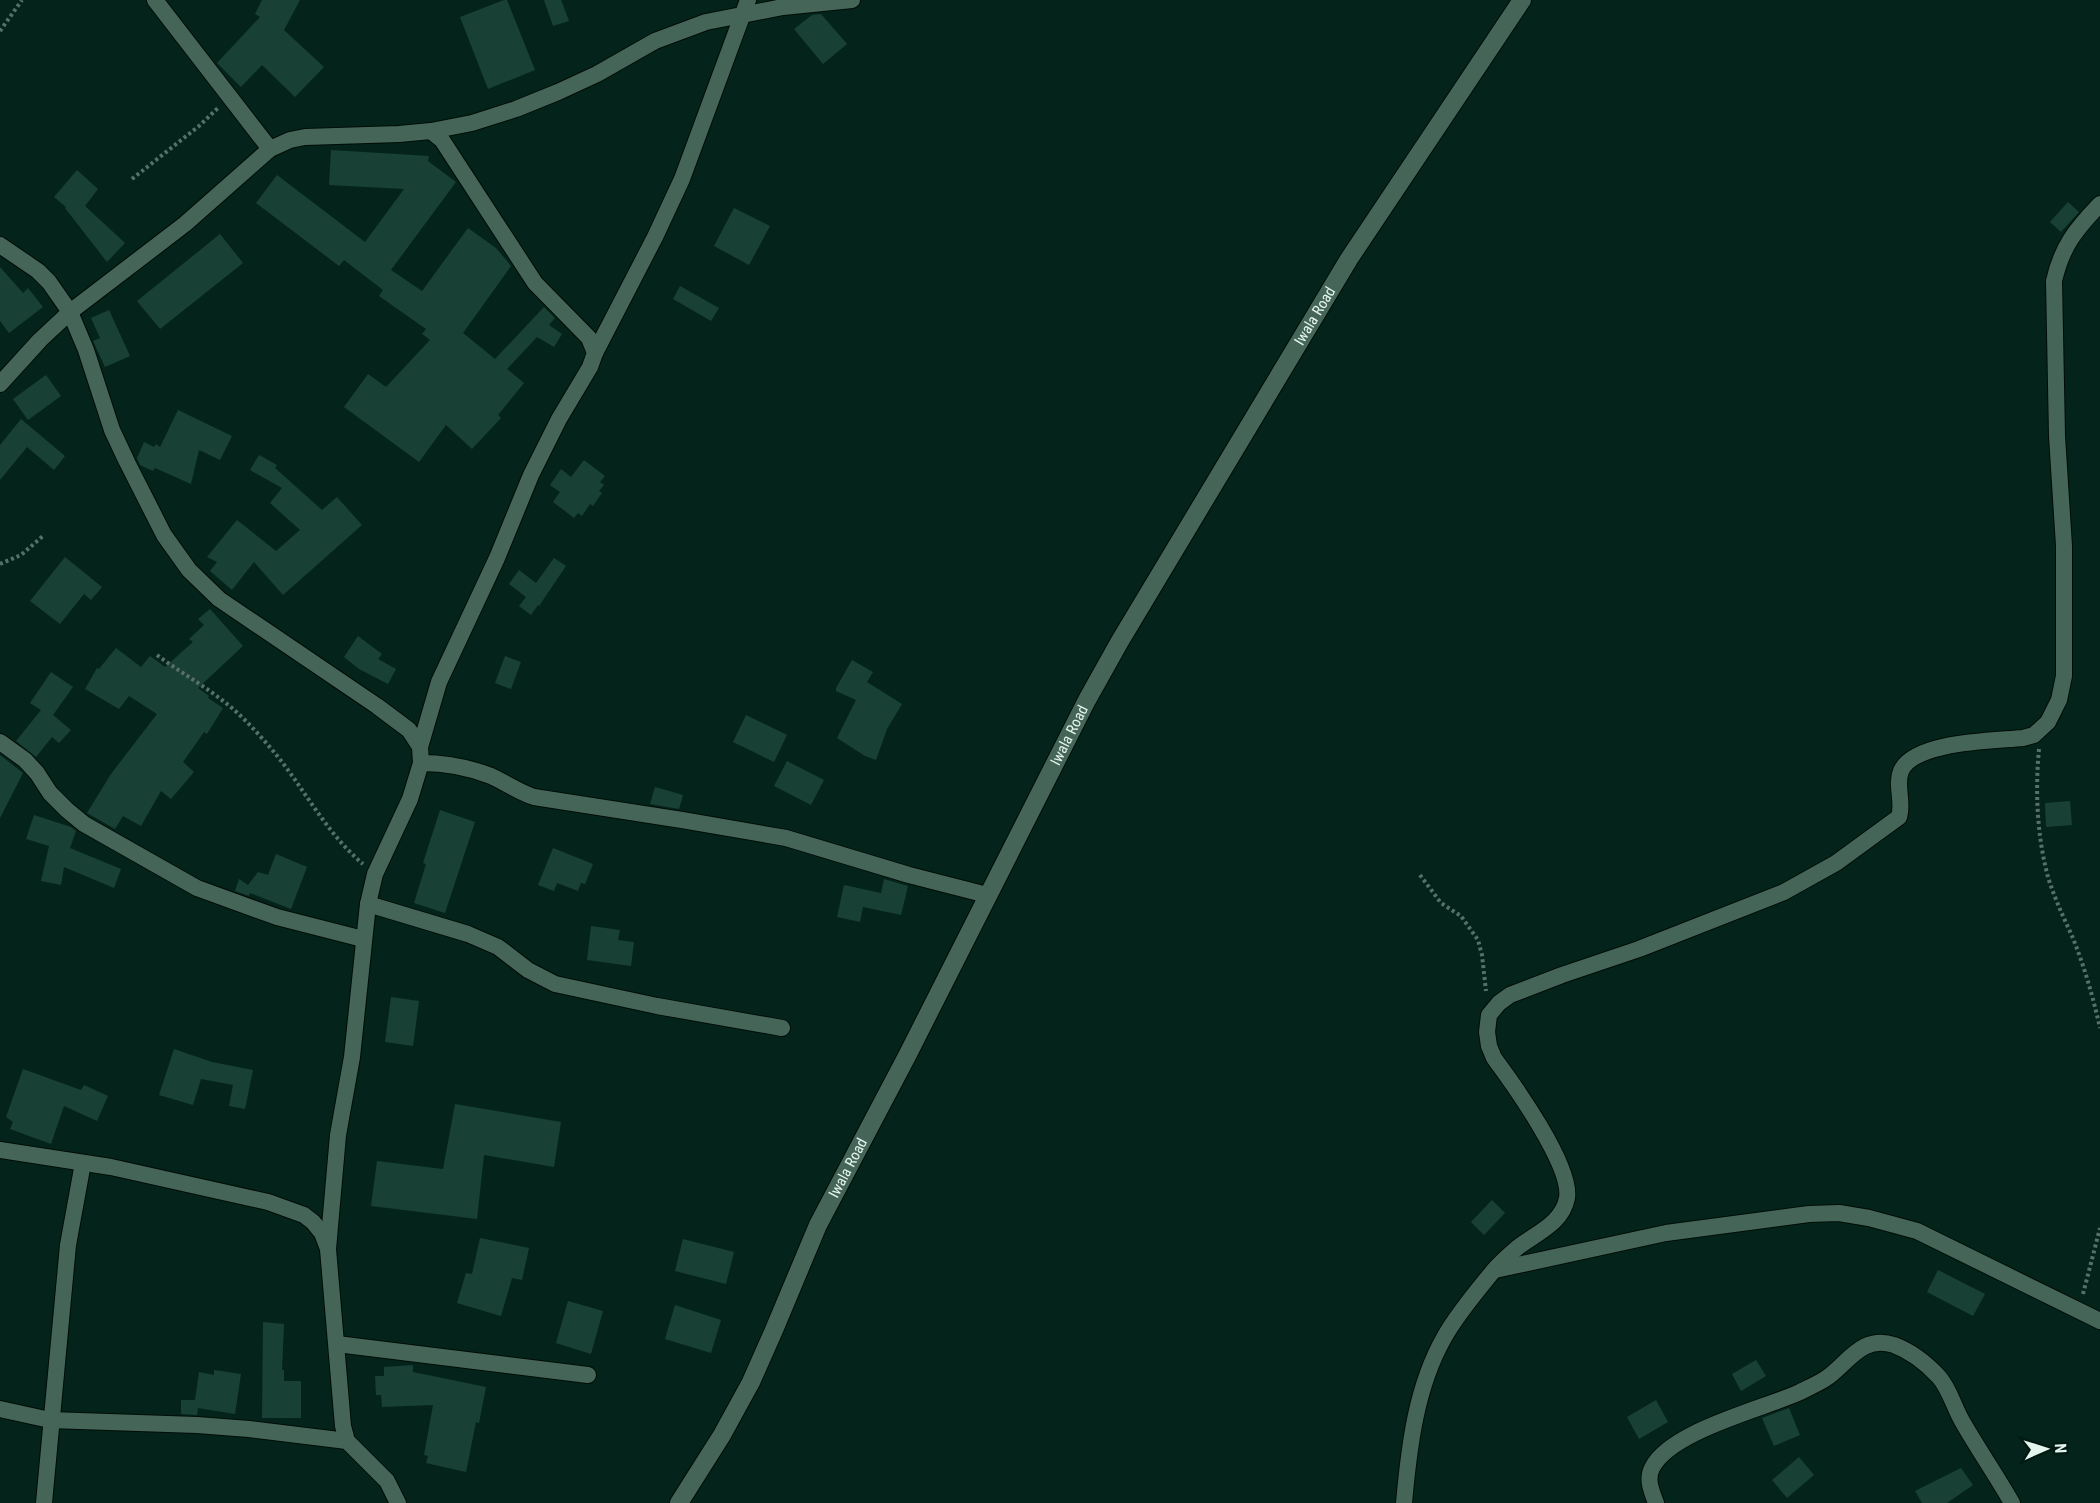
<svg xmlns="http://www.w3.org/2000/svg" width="2100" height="1503" font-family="'Roboto Condensed',sans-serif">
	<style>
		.building { fill: #194034 }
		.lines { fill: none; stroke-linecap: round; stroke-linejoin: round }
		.street-casing { stroke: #000c06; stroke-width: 18 }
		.secondary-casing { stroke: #000c06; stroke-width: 20 }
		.path { stroke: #577169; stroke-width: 4; stroke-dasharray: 3 3; stroke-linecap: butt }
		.street { stroke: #456559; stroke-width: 16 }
		.secondary { stroke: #456559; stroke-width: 18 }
		.labels { text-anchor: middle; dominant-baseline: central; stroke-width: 4.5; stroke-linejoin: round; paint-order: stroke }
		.street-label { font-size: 15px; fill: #e4f5ee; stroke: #001a12 }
	</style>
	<rect width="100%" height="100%" fill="#04241b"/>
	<g class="building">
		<path d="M 262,0 L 300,0 L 284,30 L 324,67 L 295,97 L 262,65 L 241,87 L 217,63 L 260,17 L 255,14 Z"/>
		<path d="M 504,0 L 507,0 L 535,70 L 488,89 L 460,17 Z"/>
		<path d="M 544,0 L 561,0 L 569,21 L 553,26 Z"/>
		<path d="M 821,14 L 847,44 L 823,64 L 794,29 L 812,15 Z"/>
		<path d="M 331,150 L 429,156 L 428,161 L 456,182 L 391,270 L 422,291 L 468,228 L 496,248 L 511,266 L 463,333 L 495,359 L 544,307 L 555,318 L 549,325 L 562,334 L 554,347 L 537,337 L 507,369 L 524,383 L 498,415 L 501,418 L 472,449 L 446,425 L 419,462 L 344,407 L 368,374 L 386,387 L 430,340 L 422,334 L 426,329 L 379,296 L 383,290 L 344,260 L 339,266 L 256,203 L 277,175 L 365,242 L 404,189 L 329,185 Z"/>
		<path d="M 77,170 L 98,189 L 85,206 L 125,243 L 107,262 L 65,208 L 66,207 L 54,197 Z"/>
		<path d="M 2068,202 L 2079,212 L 2061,232 L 2050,222 Z"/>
		<path d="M 734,208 L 770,226 L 749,265 L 714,246 Z"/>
		<path d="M 220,234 L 243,263 L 160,329 L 137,301 Z"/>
		<path d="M 0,267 L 23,293 L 28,288 L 43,307 L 9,333 L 0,321 Z"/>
		<path d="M 680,286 L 719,308 L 711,321 L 673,299 Z"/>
		<path d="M 109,310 L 130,356 L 105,367 L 93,341 L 100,338 L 91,318 Z"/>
		<path d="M 46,375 L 61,396 L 28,420 L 13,399 Z"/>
		<path d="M 178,410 L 232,436 L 220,460 L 199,450 L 191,484 L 155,468 L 153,471 L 140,465 L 137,458 L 144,442 L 154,447 L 156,444 L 160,447 Z"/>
		<path d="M 21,419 L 65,456 L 54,470 L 27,447 L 0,480 L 0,445 Z"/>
		<path d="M 259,455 L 277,465 L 275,468 L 322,510 L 337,497 L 362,525 L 283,595 L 254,562 L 232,590 L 210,571 L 217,562 L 207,557 L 237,520 L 276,551 L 300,530 L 270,503 L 282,488 L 250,470 Z"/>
		<path d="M 584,460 L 605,476 L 600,482 L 604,485 L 599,491 L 602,493 L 593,506 L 590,504 L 582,516 L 578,513 L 574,518 L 553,502 L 560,492 L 550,485 L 561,469 L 571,477 Z"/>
		<path d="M 65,557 L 102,587 L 91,600 L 84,594 L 60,624 L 30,601 Z"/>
		<path d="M 554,558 L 566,566 L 539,606 L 538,605 L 531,615 L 519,606 L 526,597 L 509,584 L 519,570 L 536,583 Z"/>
		<path d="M 210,609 L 243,646 L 198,688 L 209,696 L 208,698 L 223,708 L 207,734 L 204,732 L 183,762 L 194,772 L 171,799 L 161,791 L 141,826 L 123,816 L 115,829 L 87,813 L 111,774 L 157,714 L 129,696 L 119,709 L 85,689 L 97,668 L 99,669 L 116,648 L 141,667 L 150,656 L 165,667 L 193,642 L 189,639 L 204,625 L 198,619 Z"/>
		<path d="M 358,636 L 382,654 L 378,659 L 396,669 L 388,684 L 359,669 L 344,657 Z"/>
		<path d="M 505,656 L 521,662 L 511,689 L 495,683 Z"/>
		<path d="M 852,660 L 873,672 L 867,682 L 902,704 L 887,729 L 876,760 L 865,756 L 837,738 L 856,700 L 836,691 L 836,688 Z"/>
		<path d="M 51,672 L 73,687 L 53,715 L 71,730 L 59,743 L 52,737 L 36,757 L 16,741 L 41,710 L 30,703 Z"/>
		<path d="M 746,715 L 787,735 L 774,762 L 733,742 Z"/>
		<path d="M 0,755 L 23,773 L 0,818 Z"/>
		<path d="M 787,761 L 824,780 L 811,805 L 774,786 Z"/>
		<path d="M 655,787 L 683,795 L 679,809 L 650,804 Z"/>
		<path d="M 2070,801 L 2072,825 L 2046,827 L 2045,803 Z"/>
		<path d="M 440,810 L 475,822 L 445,913 L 414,903 L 426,864 L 423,863 Z"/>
		<path d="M 34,815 L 71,827 L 76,831 L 70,848 L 121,869 L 114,888 L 64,867 L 61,885 L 41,881 L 49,846 L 26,839 Z"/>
		<path d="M 553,848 L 593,864 L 585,884 L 581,883 L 578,891 L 557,883 L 554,891 L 538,885 Z"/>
		<path d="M 276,854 L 307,867 L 291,909 L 250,893 L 249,896 L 235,891 L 239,879 L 248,885 L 258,872 L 268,875 Z"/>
		<path d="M 884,879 L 908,886 L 901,915 L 863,907 L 860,922 L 837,917 L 844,885 L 881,893 Z"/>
		<path d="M 591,926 L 620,930 L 618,940 L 634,942 L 631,966 L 587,960 Z"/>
		<path d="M 391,997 L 419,1001 L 413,1046 L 385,1042 Z"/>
		<path d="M 174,1049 L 212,1062 L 253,1070 L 245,1109 L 229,1106 L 233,1085 L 201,1079 L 193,1105 L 159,1095 Z"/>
		<path d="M 23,1069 L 81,1090 L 84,1085 L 108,1096 L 97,1121 L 64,1106 L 51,1144 L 10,1129 L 13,1122 L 6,1117 Z"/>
		<path d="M 455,1104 L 561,1122 L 554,1167 L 484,1155 L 477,1219 L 371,1206 L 377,1161 L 443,1169 Z"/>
		<path d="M 1492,1200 L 1505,1213 L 1484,1235 L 1471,1222 Z"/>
		<path d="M 480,1238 L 529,1248 L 522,1280 L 512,1278 L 501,1316 L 457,1303 L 466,1273 L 472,1274 Z"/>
		<path d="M 683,1239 L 734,1252 L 726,1284 L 675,1271 Z"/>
		<path d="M 1938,1270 L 1985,1294 L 1973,1316 L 1927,1292 Z"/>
		<path d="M 568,1301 L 603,1311 L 591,1354 L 556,1343 Z"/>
		<path d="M 675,1305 L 721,1320 L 711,1353 L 665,1339 Z"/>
		<path d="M 263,1322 L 284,1324 L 282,1370 L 284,1370 L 284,1381 L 301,1381 L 301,1418 L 262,1418 Z"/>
		<path d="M 1756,1360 L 1766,1376 L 1741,1391 L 1732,1374 Z"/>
		<path d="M 413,1365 L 413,1372 L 486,1387 L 479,1423 L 476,1422 L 466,1472 L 426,1463 L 428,1456 L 424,1455 L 433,1405 L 382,1407 L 381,1395 L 376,1395 L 375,1376 L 384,1376 L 384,1367 Z"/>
		<path d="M 214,1370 L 241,1374 L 235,1414 L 198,1408 L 197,1415 L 181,1414 L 181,1400 L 195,1400 L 199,1372 L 214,1375 Z"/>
		<path d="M 1656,1400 L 1668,1422 L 1639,1439 L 1627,1417 Z"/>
		<path d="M 1789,1408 L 1800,1435 L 1774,1446 L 1762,1418 Z"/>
		<path d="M 1799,1457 L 1814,1475 L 1787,1498 L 1772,1480 Z"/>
		<path d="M 1961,1468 L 1973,1485 L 1947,1503 L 1922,1503 L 1915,1491 Z"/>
	</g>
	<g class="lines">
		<defs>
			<g id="street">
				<path d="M 155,0 L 270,149"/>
				<path d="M 0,245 L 38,271 L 49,282 L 70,312 L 86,350 L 112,430 L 127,462 L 164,535 L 189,570 L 219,599 L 377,706 L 409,730 L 420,747 L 421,763 L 410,799 L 375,874 L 368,904 L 352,1057 L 338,1135 L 328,1249"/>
				<path d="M 595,353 L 655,237 L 682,179 L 748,0"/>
				<path d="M 0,384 L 40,340 L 70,312 L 185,224 L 270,149 L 290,140 L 305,137 L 399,134 L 431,131 L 472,123 L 516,109 L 558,92 L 597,74 L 655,41 L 706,22 L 783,7 L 852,0"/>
				<path d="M 0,742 L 25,760 L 37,773 L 50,793 L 67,810 L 84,824 L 197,888 L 277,917 L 363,939"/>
				<path d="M 420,747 L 439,682 L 497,558 L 531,475 L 559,419 L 590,367 L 595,353 L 589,338 L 535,283 L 453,157 L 442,140 L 431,131"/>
				<path d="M 421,763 C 446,763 468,767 491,776 C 506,783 519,792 534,797 L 682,820 L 786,838 L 909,875 L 987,895"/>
				<path d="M 368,904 L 468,934 L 498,947 L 528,970 L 555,984 L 657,1006 L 782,1028"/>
				<path d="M 0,1150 L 111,1167 L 268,1202 L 304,1215 L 313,1222 L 322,1233 L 328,1249 L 343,1426 L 347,1441 L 387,1481 L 398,1503"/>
				<path d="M 1495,1270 L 1666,1233 L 1809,1214 L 1839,1213 L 1869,1218 L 1917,1231 L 2100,1321"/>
				<path d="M 337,1344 L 588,1375"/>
				<path d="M 0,1409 L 50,1420 L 197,1425 L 249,1429 L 347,1441"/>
				<path d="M 44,1503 L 68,1245 L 83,1163"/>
				<path d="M 1404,1503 C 1409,1447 1416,1386 1445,1336 C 1458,1313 1477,1291 1494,1270 C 1501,1262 1509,1255 1517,1248 C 1536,1233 1562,1224 1567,1198 C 1572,1166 1514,1085 1494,1058 L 1489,1046 L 1487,1032 L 1489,1015 L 1499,1003 L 1510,995 L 1562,975 L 1639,949 L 1784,892 L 1836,863 L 1899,817 C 1904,802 1895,785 1901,771 C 1914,741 1994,741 2023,738 L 2034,735 L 2048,722 L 2059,700 L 2064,676 L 2064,546 L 2057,436 L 2054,281 C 2062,246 2076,229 2100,204"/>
				<path d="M 1656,1503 C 1652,1492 1646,1480 1652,1468 C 1670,1431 1763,1409 1800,1392 C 1808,1388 1817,1384 1825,1379 C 1847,1365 1861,1334 1894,1345 C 1910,1351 1927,1364 1939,1377 C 1949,1388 1954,1407 1962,1421 C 1978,1449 1996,1475 2012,1503"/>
			</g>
			<g id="secondary">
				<path id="s1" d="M 679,1503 L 722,1435 L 751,1382 L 774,1330 L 818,1225 L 907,1056 L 1087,700 L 1120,641 L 1349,259 L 1522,0"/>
			</g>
		</defs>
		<use href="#street" class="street-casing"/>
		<use href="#secondary" class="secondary-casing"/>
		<g class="path">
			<path d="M 0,31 L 22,0"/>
			<path d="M 132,179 L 199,126 L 219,107"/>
			<path d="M 0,564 L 21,555 L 43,536"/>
			<path d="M 157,655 C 177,670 198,682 218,697 C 239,712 257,732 274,752 C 304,788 326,833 363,864"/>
			<path d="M 2039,749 C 2035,791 2037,836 2048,877 C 2054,897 2063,916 2072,936 C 2084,965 2093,997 2100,1028"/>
			<path d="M 1420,875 L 1441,903 L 1461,916 L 1478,940 L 1482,955 L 1486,991"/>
			<path d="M 2083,1294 L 2100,1228"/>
		</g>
		<use href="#street" class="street"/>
		<use href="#secondary" class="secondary"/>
	</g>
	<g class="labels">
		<g class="street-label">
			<text stroke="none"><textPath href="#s1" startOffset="1348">Iwala Road</textPath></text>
			<text stroke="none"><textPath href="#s1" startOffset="862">Iwala Road</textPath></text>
			<text stroke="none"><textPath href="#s1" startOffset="376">Iwala Road</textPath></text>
		</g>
	</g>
	<g transform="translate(2046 1449) rotate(87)" stroke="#001a12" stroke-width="4.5" paint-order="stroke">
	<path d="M0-4.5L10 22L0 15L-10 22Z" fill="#e4f5ee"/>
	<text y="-9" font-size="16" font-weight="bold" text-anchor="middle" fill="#e4f5ee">N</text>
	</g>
</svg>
